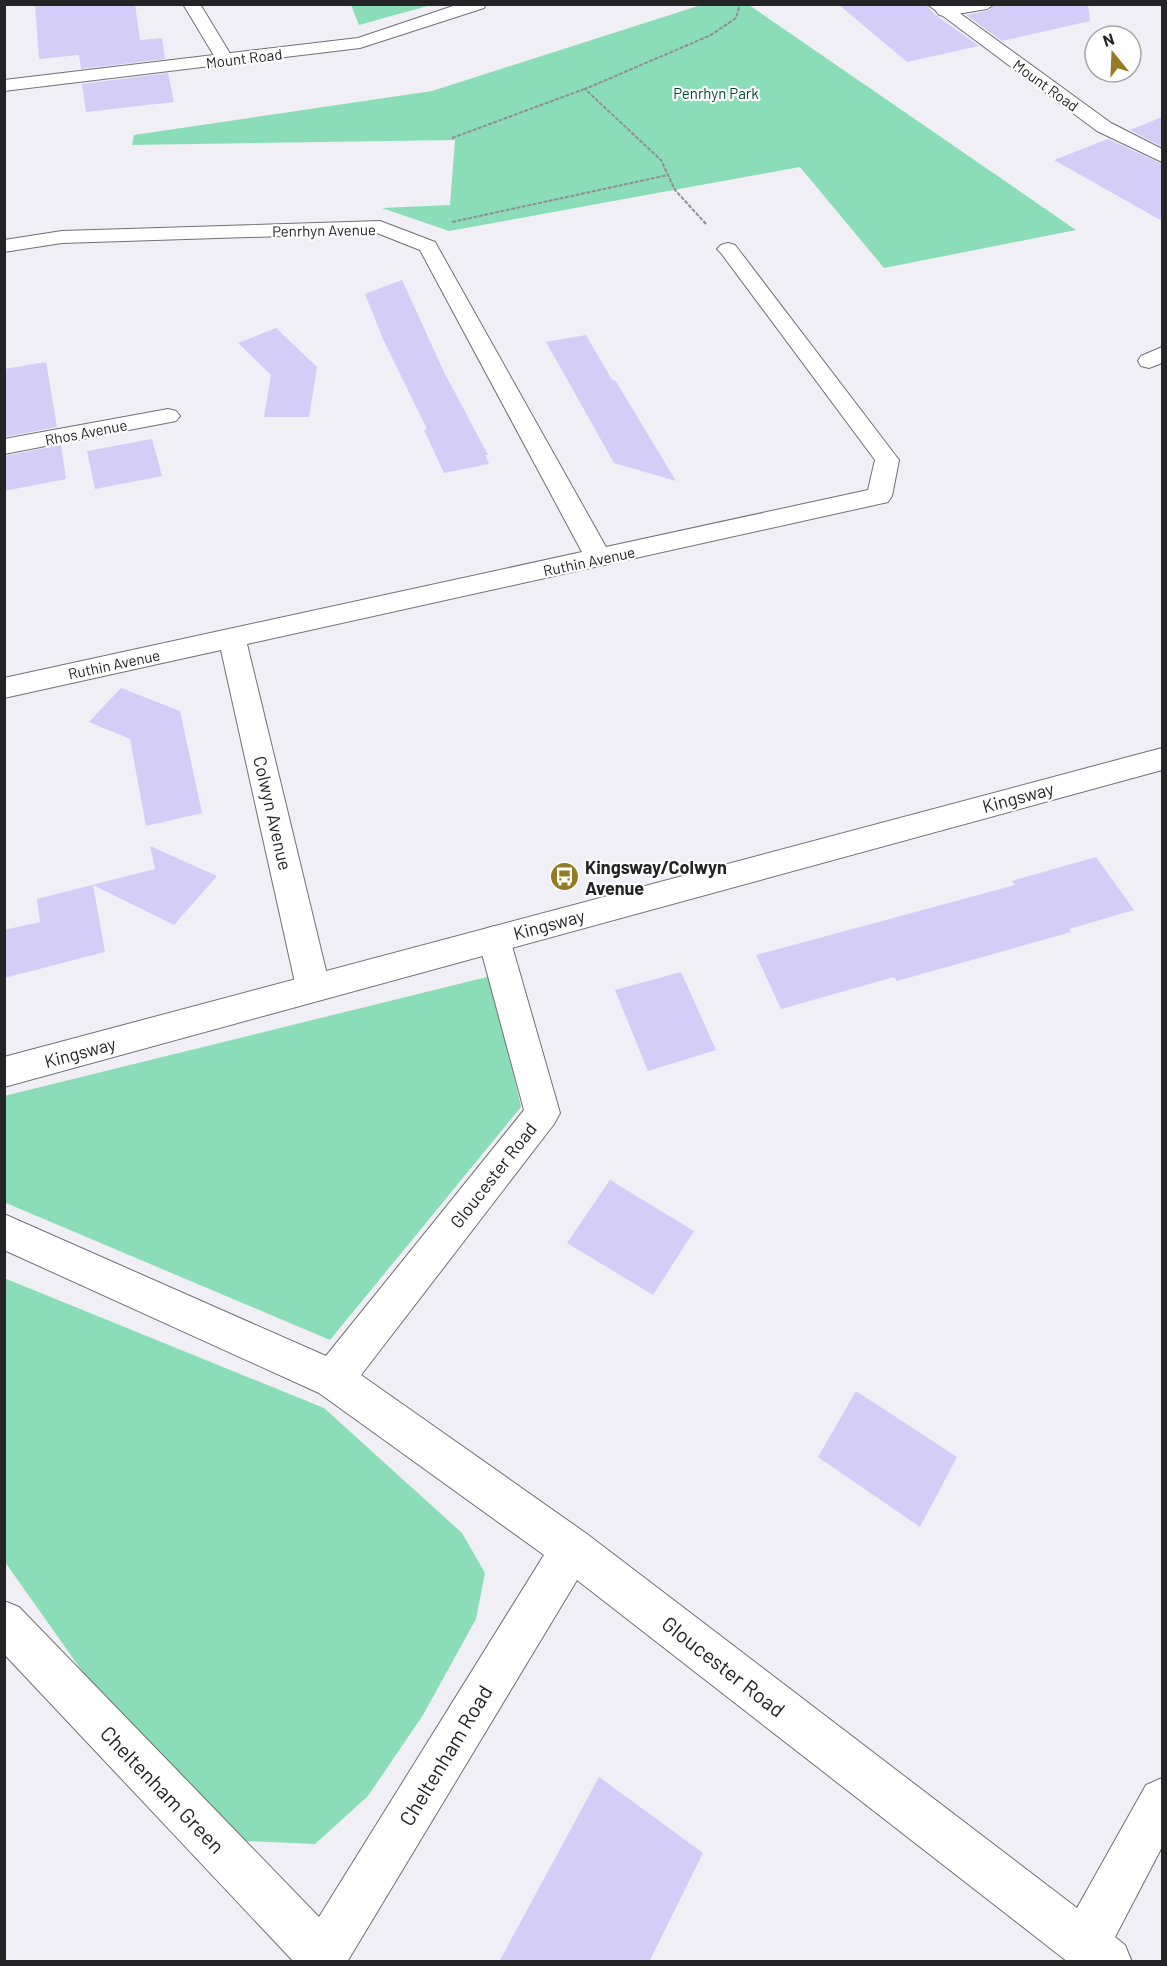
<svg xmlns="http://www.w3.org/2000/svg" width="1167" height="1966" font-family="Barlow,sans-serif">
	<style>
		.green { fill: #8bddb7 }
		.building { fill: #d4cdf8 }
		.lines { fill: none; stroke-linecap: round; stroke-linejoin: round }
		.minor-casing { stroke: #707076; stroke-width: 2 }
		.tertiary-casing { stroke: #707076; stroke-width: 2 }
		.path { stroke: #8f8f93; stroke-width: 2; stroke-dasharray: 4 1.5; stroke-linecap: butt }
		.minor { fill: #fff; fill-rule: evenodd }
		.tertiary { fill: #fff; fill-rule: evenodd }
		.labels { text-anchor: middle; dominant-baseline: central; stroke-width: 4.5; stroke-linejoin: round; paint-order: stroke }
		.far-street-label { font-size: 15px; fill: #242426; stroke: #fdfdfe }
		.far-park-label { font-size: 15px; fill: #004a32; stroke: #fdfdfe }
		.street-label { font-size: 18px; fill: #242426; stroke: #fdfdfe }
		.poi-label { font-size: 18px; font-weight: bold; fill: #242426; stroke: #fdfdfe; text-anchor: start }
		.near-street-label { font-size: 21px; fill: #242426; stroke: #fdfdfe }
	</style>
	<rect width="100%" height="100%" fill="#efeff5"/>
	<g class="green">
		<path d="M 351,5 L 431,5 L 359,25 Z"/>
		<path d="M 701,5 L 749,5 L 1076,230 L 884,268 L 800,167 L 449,231 L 382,208 L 450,205 L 455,140 L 132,145 L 134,135 L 432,91 Z"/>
		<path d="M 491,976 L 521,1107 L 330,1340 L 6,1203 L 4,1096 Z"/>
		<path d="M 4,1278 L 324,1408 L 462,1533 L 485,1573 L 476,1619 L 423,1715 L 368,1796 L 315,1844 L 247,1841 L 159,1780 L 5,1562 Z"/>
	</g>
	<g class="building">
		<path d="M 35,4 L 135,4 L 140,40 L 162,38 L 165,59 L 81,69 L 79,55 L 39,59 Z"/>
		<path d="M 838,4 L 925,4 L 937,16 L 979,46 L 907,62 Z"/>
		<path d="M 997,4 L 1088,4 L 1090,21 L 1002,41 L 966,15 L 987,11 Z"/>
		<path d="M 168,73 L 174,102 L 86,112 L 82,84 Z"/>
		<path d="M 1162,117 L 1162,147 L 1130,130 Z"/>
		<path d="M 1108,139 L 1162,164 L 1162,221 L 1054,160 Z"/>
		<path d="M 402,280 L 444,372 L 488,455 L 485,455 L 489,464 L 444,473 L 424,430 L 427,429 L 383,339 L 365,294 Z"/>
		<path d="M 276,328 L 317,367 L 309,417 L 264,417 L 271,375 L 238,343 Z"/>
		<path d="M 586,335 L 612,380 L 615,380 L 676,481 L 614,463 L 546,342 Z"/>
		<path d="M 46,362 L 57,427 L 4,437 L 4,369 Z"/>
		<path d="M 152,439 L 162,476 L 95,489 L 87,451 Z"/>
		<path d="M 61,445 L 66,479 L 4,491 L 4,456 Z"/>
		<path d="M 121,688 L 180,711 L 202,813 L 146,826 L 130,739 L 89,722 Z"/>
		<path d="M 150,846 L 217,876 L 174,925 L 93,885 L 105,952 L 4,978 L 4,930 L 40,922 L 37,899 L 155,869 Z"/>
		<path d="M 1096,857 L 1134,910 L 1069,929 L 1071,932 L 897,981 L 894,977 L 781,1009 L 756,955 L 1015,885 L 1012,881 Z"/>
		<path d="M 681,972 L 716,1050 L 648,1071 L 615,990 Z"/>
		<path d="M 610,1180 L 694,1231 L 653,1295 L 567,1243 Z"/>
		<path d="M 856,1391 L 957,1457 L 920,1527 L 818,1457 Z"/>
		<path d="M 599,1777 L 703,1853 L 649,1962 L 499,1962 Z"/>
	</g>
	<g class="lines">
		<defs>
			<g id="minor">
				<path d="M 183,4 L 200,4 L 234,60 L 231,64 L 219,64 Z"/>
				<path d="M 953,4 L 995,4 L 987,9 L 945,16 L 939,15 L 936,11 L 939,7 Z"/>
				<path d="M 380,221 L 435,242 L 606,547 L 868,490 L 875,460 L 721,253 L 717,249 L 721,245 L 728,243 L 735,245 L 899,460 L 892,496 L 888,502 L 247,644 L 330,987 L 325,997 L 313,1001 L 301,997 L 296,987 L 221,650 L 4,698 L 4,678 L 582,552 L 420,250 L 377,233 L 62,243 L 4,252 L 4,240 L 62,231 Z"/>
				<path d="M 1162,347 L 1162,363 L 1149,368 L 1141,366 L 1138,361 L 1141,356 Z"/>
				<path d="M 168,409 L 176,411 L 180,416 L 176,421 L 4,454 L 4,439 Z"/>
				<path d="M 494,926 L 505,930 L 510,939 L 560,1113 L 554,1124 L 361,1375 L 587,1534 L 1077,1908 L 1146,1785 L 1162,1778 L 1162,1847 L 1115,1937 L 1125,1945 L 1132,1962 L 1068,1962 L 577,1580 L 347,1962 L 294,1962 L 4,1654 L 4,1601 L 19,1607 L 319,1917 L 544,1555 L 319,1393 L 4,1250 L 4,1214 L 326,1356 L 524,1110 L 478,939 L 483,930 Z"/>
			</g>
			<g id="tertiary">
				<path d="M 459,4 L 486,4 L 484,8 L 360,48 L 4,91 L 4,80 L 358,38 Z"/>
				<path d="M 927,4 L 947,4 L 1111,123 L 1162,149 L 1162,162 L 1097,131 Z"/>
				<path d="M 1162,748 L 1162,770 L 4,1087 L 4,1057 Z"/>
			</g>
		</defs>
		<use href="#minor" class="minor-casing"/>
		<use href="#tertiary" class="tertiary-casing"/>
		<g class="path">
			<path d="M 452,138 L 587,88"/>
			<path d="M 452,222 L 668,175"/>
			<path d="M 706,224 L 675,190 L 661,160 L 585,89 L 711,35 L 736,18 L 740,4"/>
		</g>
		<use href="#minor" class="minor"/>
		<use href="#tertiary" class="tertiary"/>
	</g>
	<defs>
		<symbol id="bus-disc" viewBox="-11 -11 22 22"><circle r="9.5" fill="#937c23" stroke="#fdfdfe"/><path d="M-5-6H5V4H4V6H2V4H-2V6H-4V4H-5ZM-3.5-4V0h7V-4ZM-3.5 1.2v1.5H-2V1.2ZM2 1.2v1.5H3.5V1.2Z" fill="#fff"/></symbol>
	</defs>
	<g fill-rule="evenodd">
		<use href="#bus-disc" x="548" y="860" width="33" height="33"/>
	</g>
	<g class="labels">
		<g class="far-street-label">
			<text transform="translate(244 58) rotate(-7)">Mount Road</text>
			<text transform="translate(1046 85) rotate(36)">Mount Road</text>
			<text transform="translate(324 230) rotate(-1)">Penrhyn Avenue</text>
			<text transform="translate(86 432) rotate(-11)">Rhos Avenue</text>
			<text transform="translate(589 561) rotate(-12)">Ruthin Avenue</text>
			<text transform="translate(114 664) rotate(-12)">Ruthin Avenue</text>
		</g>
		<g class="far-park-label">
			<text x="716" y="93">Penrhyn Park</text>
		</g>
		<g class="street-label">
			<text transform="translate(1018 797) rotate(-15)">Kingsway</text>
			<text transform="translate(273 813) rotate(77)">Colwyn Avenue</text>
			<text transform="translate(549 924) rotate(-15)">Kingsway</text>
			<text transform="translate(80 1052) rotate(-15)">Kingsway</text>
			<text transform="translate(493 1175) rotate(-52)">Gloucester Road</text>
		</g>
		<g class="poi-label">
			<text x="585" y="867">Kingsway/Colwyn<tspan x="585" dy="21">Avenue</tspan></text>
		</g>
		<g class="near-street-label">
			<text transform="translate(724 1666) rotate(38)">Gloucester Road</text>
			<text transform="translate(445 1755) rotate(-59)">Cheltenham Road</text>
			<text transform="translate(163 1789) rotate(46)">Cheltenham Green</text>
		</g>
	</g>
	<rect width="1167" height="1966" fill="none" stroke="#242426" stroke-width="12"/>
	<g transform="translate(1113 54) rotate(342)"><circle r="28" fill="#fdfdfe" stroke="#a6a6a8" stroke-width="1.5"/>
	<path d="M0-4.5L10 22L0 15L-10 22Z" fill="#937c23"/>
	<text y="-9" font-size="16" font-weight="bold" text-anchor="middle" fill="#242426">N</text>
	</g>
</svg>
